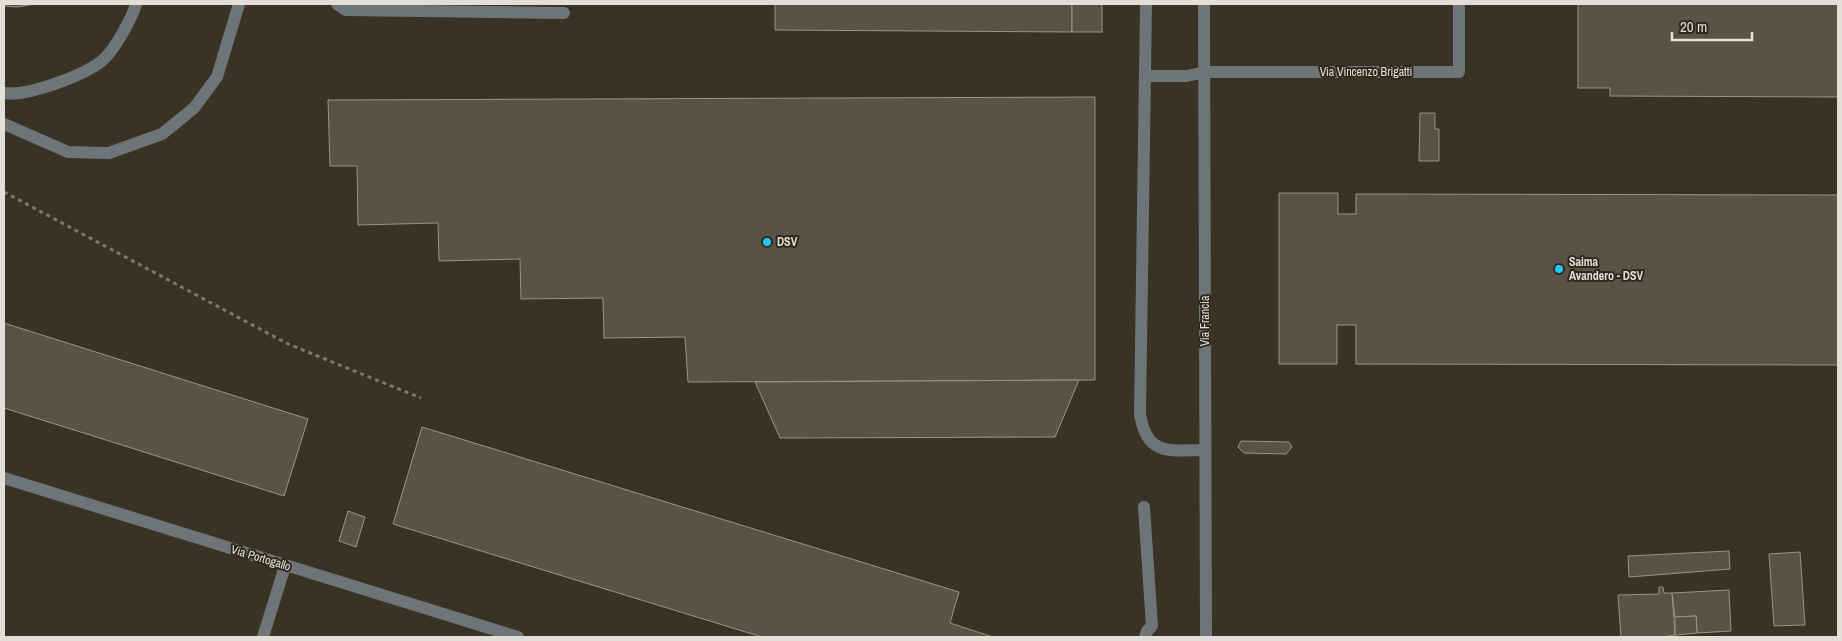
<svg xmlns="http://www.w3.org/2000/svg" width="1842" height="641" font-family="'Archivo Narrow',sans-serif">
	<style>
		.building { fill: #5a5345; stroke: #9b9384 }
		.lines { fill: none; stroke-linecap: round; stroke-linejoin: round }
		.path { stroke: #7d776c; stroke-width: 3; stroke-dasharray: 4 4; stroke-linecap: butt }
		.minor { stroke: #6d7578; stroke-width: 12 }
		.poi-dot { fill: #1ec9fd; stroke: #2f281c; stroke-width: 2 }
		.labels { text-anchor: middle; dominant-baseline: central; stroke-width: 4; stroke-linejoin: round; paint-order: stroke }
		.street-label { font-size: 12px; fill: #e3ded6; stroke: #2f281c }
		.poi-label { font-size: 12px; font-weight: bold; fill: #e3ded6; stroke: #2f281c; text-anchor: start }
	</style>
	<rect width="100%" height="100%" fill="#393225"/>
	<g class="building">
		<path d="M 4,4 L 35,4 L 17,7 L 4,6 Z"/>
		<path d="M 775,4 L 1072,4 L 1072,32 L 775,30 Z"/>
		<rect x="1072" y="4" width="30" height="28"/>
		<path d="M 1578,4 L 1838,4 L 1838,97 L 1610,96 L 1610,88 L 1578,88 Z"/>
		<path d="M 1095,97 L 1095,380 L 688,382 L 685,337 L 604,338 L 603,298 L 521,299 L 520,259 L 439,261 L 438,223 L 358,225 L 357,166 L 330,166 L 328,100 Z"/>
		<path d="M 1420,113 L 1435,113 L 1435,129 L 1439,129 L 1439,161 L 1419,161 Z"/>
		<path d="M 1279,193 L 1338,193 L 1338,214 L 1356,214 L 1356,194 L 1838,195 L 1838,365 L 1356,364 L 1356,325 L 1337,325 L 1337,364 L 1279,364 Z"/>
		<path d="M 4,323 L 308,419 L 284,496 L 4,408 Z"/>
		<path d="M 1079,380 L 1055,437 L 780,438 L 755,382 Z"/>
		<path d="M 422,427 L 959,592 L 950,623 L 993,637 L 762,637 L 393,524 Z"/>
		<path d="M 1241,441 L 1289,442 L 1292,447 L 1286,454 L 1244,453 L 1238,447 Z"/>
		<path d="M 348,511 L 365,517 L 356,547 L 339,541 Z"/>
		<path d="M 1729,551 L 1730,569 L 1629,577 L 1628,556 Z"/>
		<path d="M 1800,552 L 1805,625 L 1774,626 L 1769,554 Z"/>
		<path d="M 1659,587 L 1663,587 L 1664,593 L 1672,593 L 1675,635 L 1661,637 L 1621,637 L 1618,595 L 1659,594 Z"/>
		<path d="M 1729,590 L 1731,631 L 1697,633 L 1696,616 L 1675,617 L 1672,593 Z"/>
		<path d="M 1696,616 L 1697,633 L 1675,635 L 1675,617 Z"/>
	</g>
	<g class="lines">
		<path class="path" d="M 4,192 L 288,344 L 421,398"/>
		<g class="minor">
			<path d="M 337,4 L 346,10 L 564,13"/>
			<path d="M 1146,4 L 1140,414 C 1147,457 1169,450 1205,450"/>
			<path d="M 1204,4 L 1206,637"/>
			<path d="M 1145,76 L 1187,76 L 1205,72 L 1459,72 L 1459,4"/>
			<path d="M 4,93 C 27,97 89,74 105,58 C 116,47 132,18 136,4"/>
			<path d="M 4,124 L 68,152 L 109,153 L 162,134 L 194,108 L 217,77 L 239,4"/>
			<path d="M 4,478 L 518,637"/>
			<path d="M 1144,507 L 1152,626 L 1147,631 L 1145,637"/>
			<path d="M 263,637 L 285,566"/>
		</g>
	</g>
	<g class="poi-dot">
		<circle cx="767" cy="242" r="5"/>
		<circle cx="1559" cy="269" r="5"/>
	</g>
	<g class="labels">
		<g class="street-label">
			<text x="1366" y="72">Via Vincenzo Brigatti</text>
			<text transform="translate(1205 321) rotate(-90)">Via Francia</text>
			<text transform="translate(261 558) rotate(17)">Via Portogallo</text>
		</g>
		<g class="poi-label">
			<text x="777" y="242">DSV</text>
			<text x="1569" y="262">Saima<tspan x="1569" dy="14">Avandero - DSV</tspan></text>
		</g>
	</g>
	<rect width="1842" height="641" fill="none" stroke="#e3ded6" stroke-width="10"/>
	<path d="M1672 32v8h80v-8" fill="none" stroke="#e3ded6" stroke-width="2.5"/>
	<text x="1680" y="32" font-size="15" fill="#e3ded6" stroke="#2f281c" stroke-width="4" paint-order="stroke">20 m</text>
</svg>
